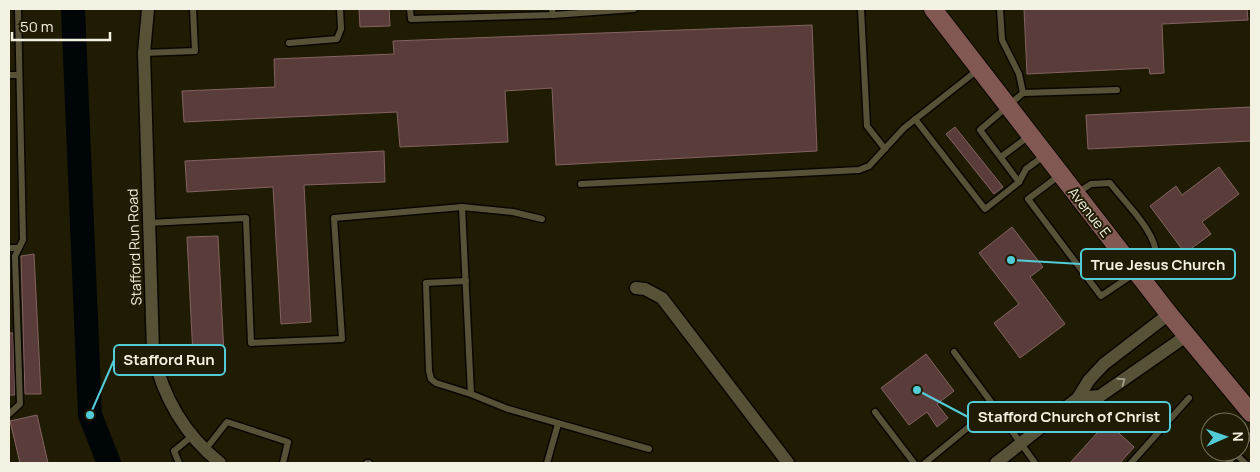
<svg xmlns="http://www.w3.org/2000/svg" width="1260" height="472" font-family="Manrope,sans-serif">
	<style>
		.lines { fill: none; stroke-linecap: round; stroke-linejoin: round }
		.river { stroke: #000508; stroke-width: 24 }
		.building { fill: #5a3d3b; stroke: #826361 }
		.lane-casing { stroke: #0a0600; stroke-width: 9 }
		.street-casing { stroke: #0a0600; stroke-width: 15 }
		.secondary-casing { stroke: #0a0600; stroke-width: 20 }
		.lane { stroke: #575237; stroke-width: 6 }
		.street { stroke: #575237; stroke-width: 12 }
		.secondary { stroke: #825852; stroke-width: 18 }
		.oneway { stroke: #9d9a84 }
		.labels { text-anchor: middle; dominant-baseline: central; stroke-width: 4; stroke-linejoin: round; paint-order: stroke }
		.street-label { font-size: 14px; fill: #f3f1e1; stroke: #201c03 }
		.leader { fill: none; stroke: #52ccd6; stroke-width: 2 }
		.callout-dot { fill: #52ccd6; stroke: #201c03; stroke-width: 2 }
		.callout { fill: #201c03; stroke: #52ccd6; stroke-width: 2 }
		.callout-label { font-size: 15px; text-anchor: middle; font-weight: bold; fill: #f3f1e1 }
	</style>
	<rect width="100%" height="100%" fill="#201c03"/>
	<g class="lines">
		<path class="river" d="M 73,9 L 90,415 L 109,463"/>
	</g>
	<g class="building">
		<path d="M 359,9 L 389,9 L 390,26 L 360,27 Z"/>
		<path d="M 1024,9 L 1247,9 L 1248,20 L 1162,24 L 1164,73 L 1150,74 L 1149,68 L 1027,74 Z"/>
		<path d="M 812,25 L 817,151 L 556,165 L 552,88 L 505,91 L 508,142 L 400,147 L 397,112 L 184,122 L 182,91 L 275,87 L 274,59 L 394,54 L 393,41 Z"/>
		<path d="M 1251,107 L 1251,141 L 1088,149 L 1086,115 Z"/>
		<path d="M 955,127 L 1003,187 L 994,194 L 946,134 Z"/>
		<path d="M 384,151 L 385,182 L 304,185 L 311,322 L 281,324 L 273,187 L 187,192 L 185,161 Z"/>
		<path d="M 1219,167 L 1239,194 L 1202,222 L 1211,234 L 1185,253 L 1150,206 L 1176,186 L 1182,195 Z"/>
		<path d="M 1012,227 L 1043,267 L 1030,277 L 1065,324 L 1020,358 L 994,323 L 1019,304 L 979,253 Z"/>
		<path d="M 218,236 L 224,355 L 193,356 L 187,237 Z"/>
		<path d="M 34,254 L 41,394 L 25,394 L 21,256 Z"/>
		<path d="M 9,333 L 13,333 L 15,395 L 9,395 Z"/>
		<path d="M 926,354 L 954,391 L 937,404 L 948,418 L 937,427 L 927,412 L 909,425 L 881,388 Z"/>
		<path d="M 37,415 L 48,463 L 20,463 L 10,421 Z"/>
		<path d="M 1107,422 L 1134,447 L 1120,463 L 1070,463 Z"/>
	</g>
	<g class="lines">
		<defs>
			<g id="lane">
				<path d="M 410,9 L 411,19 L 553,15 L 552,9"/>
				<path d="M 861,9 L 867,126 L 885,149"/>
				<path d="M 1000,9 L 1002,40 L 1019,74 L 1023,93 L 980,130 L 1019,182"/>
				<path d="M 553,15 L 634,9"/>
				<path d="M 289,43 L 337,39 L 341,29 L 340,9"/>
				<path d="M 144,53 L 195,51 L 193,9"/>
				<path d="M 9,75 L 19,75"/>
				<path d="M 1023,93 L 1117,90"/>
				<path d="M 915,119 L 985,209 L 1019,182 L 1026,169 L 1045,155"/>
				<path d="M 1001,157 L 1029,136"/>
				<path d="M 1060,175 L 1028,199 L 1101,296 L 1156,259 C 1159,234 1125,203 1110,183 L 1091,184 L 1077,193"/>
				<path d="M 581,184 L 859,170 L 869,166 L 904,128 L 979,69"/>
				<path d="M 462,207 L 471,394 L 508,409 L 649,449"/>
				<path d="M 148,223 L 246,218 L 251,343 L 342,339 L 334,218 L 462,207 L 513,212 L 542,219"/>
				<path d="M 9,248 L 18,248"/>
				<path d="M 466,281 L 426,283 L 429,371 L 431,379 L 436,383 L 471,394"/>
				<path d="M 954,352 L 994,406"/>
				<path d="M 875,412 L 914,463"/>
				<path d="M 9,414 L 20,404 L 15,256 L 23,240 L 18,9"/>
				<path d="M 1240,449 L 1251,435"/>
				<path d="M 205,450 L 227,422 L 288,442 L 283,463"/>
				<path d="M 1236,454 L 1245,463"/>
				<path d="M 179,463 L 174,451 L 192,436"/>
				<path d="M 367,463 L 369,463"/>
				<path d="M 547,463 L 558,424"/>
				<path d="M 925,463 L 994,406 L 1035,463"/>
				<path d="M 1131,463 L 1189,398"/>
				<path d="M 1228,463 L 1237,452"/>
			</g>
			<g id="street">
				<path d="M 148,9 L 144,53 L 153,351 C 162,396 185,435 220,463"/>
				<path d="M 636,288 L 645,289 L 662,298 L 788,463"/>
				<path d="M 1078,398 L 1100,396 L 1186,336"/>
				<path d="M 996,463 L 1078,398 L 1089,380 L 1104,364 L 1169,314"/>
			</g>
			<path id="secondary" d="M 933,9 L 1169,314 L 1251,413"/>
		</defs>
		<use href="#lane" class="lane-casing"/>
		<use href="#street" class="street-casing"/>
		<use href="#secondary" class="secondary-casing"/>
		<use href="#lane" class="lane"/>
		<use href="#street" class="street"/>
		<use href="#secondary" class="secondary"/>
	</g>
	<defs><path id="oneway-chevron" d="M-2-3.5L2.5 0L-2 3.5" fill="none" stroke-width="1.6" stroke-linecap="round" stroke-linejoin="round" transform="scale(1.25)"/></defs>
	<use class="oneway" href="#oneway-chevron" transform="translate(1122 381) rotate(-35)"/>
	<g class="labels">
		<g class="street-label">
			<text transform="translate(1090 212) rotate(52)">Avenue E</text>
			<text transform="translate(134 247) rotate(-92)">Stafford Run Road</text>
		</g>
	</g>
	<path class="leader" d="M1011 260L1081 264M90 415L114 360M917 390L968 417"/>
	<g class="callout-dot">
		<circle cx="1011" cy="260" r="5"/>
		<circle cx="90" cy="415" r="5"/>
		<circle cx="917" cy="390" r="5"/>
	</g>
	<g class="callout">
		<rect x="1081" y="249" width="154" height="30" rx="5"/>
		<rect x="114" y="345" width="111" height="30" rx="5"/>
		<rect x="968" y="402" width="202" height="30" rx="5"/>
	</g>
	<g class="callout-label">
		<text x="1158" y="270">True Jesus Church</text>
		<text x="169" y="365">Stafford Run</text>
		<text x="1069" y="422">Stafford Church of Christ</text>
	</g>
	<rect width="1260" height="472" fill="none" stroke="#f3f1e1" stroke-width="20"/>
	<g transform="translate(1225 437) rotate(88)"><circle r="24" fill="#201c03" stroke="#74715c"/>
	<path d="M0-4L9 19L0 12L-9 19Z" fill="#52ccd6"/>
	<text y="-8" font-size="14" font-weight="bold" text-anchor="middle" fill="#f3f1e1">N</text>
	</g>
	<path d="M12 32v8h98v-8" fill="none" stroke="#f3f1e1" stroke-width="2.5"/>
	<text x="20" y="32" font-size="15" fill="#f3f1e1" stroke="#201c03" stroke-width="4" paint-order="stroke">50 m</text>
</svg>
